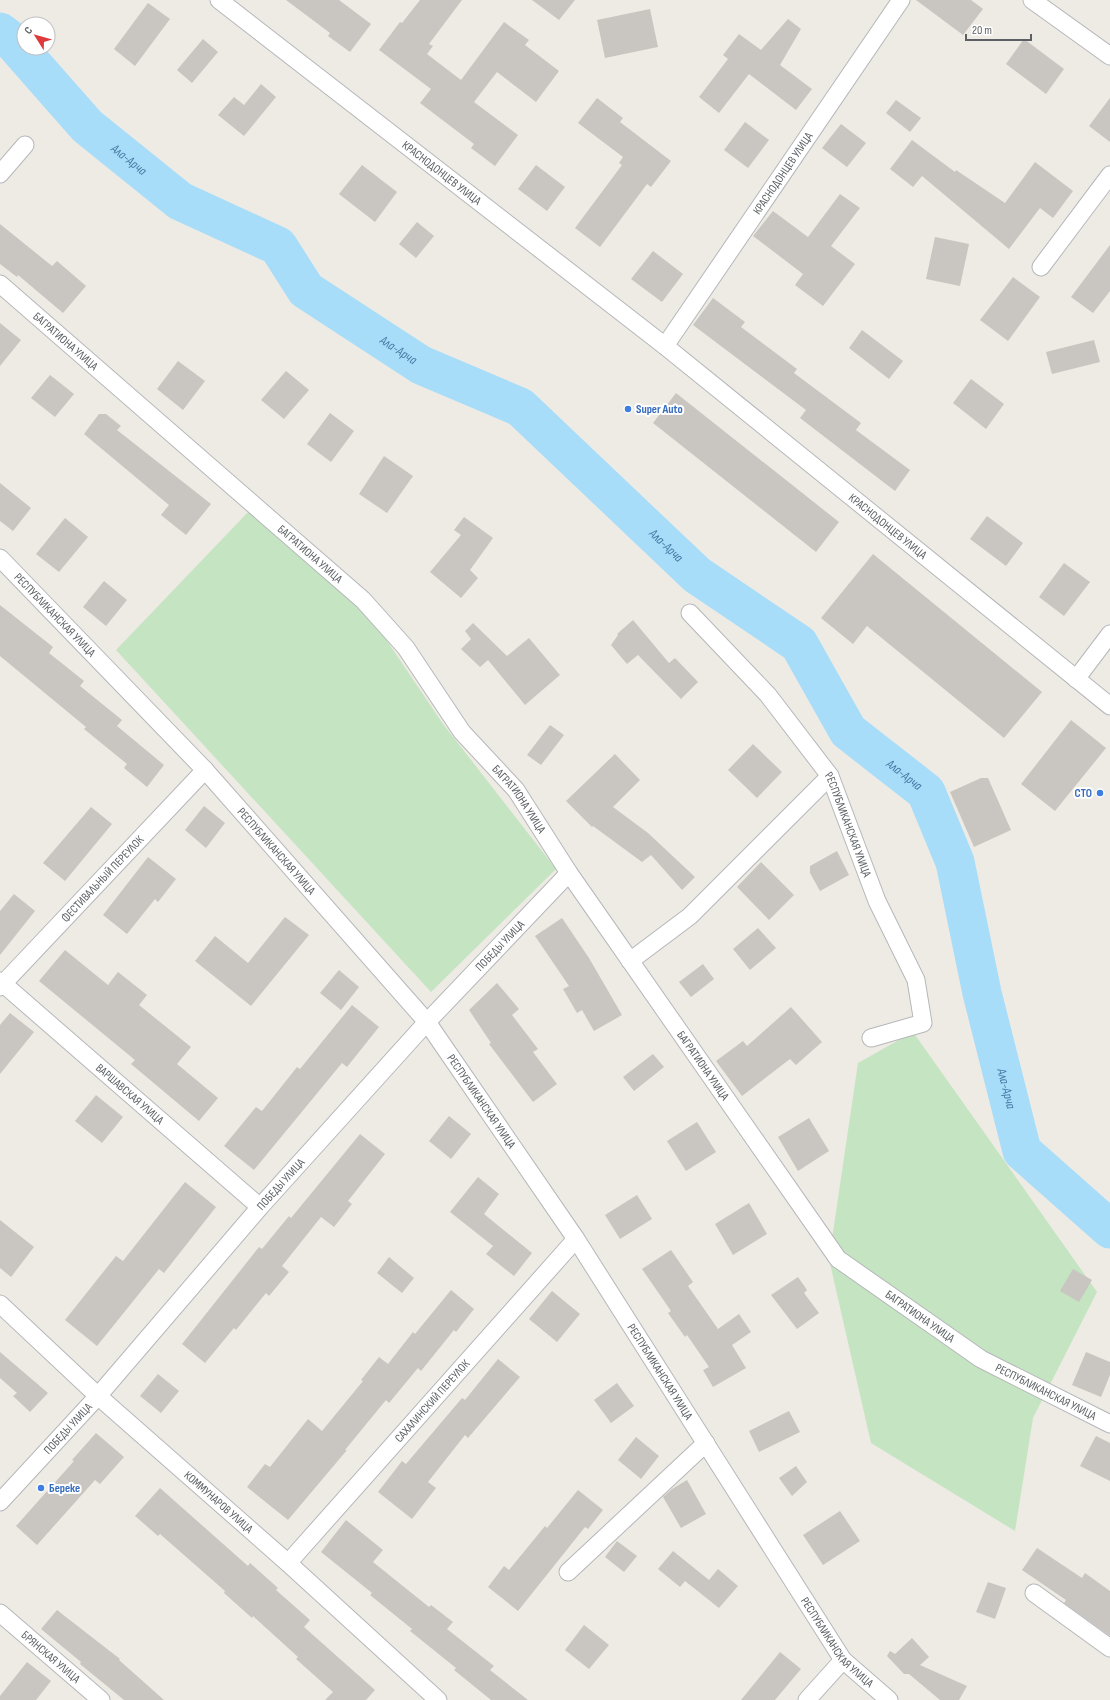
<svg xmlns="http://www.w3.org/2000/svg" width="1110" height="1700" font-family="'Sofia Sans Condensed',sans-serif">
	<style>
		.green { fill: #c5e4c2 }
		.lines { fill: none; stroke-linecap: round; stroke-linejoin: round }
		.river { stroke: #a8ddfa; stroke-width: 39 }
		.building { fill: #c9c6c2 }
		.minor-casing { stroke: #b5b7ba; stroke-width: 19 }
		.minor { stroke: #fff; stroke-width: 17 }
		.shop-dot { fill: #3f7fe0; stroke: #fff; stroke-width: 1.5 }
		.labels { text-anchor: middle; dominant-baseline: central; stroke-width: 4; stroke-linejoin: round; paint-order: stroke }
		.street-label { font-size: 12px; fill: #5c6064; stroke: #fff }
		.shop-label { font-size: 12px; font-weight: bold; fill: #366cbe; stroke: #fff; text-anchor: start }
		.water-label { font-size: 13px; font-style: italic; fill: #437aa2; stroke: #fff }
	</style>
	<rect width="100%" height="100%" fill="#eeebe4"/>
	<g class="green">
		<path d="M 251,509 L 373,620 L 443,724 L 556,869 L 431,992 L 116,650 Z"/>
		<path d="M 913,1032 L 1097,1292 L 1033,1418 L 1015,1531 L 871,1443 L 829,1259 L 858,1063 Z"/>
	</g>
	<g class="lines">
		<path class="river" id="s1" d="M 0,32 L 13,42 L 87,126 L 180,201 L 278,246 L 306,290 L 421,365 L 520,407 L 697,575 L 799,644 L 848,731 L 926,792 L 955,862 L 982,993 L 1022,1151 L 1110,1229"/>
	</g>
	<g class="building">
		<path d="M 286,0 L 339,0 L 371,24 L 350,52 L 328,36 L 330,33 Z"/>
		<path d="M 420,0 L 462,0 L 429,44 L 433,46 L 427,54 L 461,80 L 504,22 L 529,40 L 525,45 L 559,71 L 536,102 L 497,72 L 474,102 L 518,135 L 495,166 L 471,148 L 474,144 L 420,103 L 431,89 L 379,50 L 400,22 L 402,23 Z"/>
		<path d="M 532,0 L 575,0 L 559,20 Z"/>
		<path d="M 916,0 L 971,0 L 983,9 L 963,35 Z"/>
		<path d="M 148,3 L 170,19 L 135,66 L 114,49 Z"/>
		<path d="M 650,9 L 658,47 L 605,58 L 597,20 Z"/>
		<path d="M 788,19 L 801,29 L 780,65 L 812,89 L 796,110 L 749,74 L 719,113 L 699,97 L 728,59 L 723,55 L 739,34 L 761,50 Z"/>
		<path d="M 203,39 L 218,52 L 192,83 L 177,70 Z"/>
		<path d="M 1024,39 L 1064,69 L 1046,94 L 1006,64 Z"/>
		<path d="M 261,84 L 276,97 L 244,136 L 218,115 L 234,97 L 244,105 Z"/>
		<path d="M 597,98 L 623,118 L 620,122 L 671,161 L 651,187 L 647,184 L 600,247 L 575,228 L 622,165 L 619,163 L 623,157 L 578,123 Z"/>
		<path d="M 1110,98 L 1110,142 L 1089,126 Z"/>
		<path d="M 896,100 L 921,118 L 910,132 L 886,113 Z"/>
		<path d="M 745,122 L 769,140 L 748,168 L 724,150 Z"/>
		<path d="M 841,124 L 866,143 L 847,167 L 822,148 Z"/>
		<path d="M 912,140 L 955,172 L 956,170 L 1005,203 L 1035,162 L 1073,191 L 1053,218 L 1040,208 L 1009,249 L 922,176 L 913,187 L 890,169 Z"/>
		<path d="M 362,165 L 397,192 L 375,222 L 339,194 Z"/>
		<path d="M 536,165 L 565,187 L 547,211 L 518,189 Z"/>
		<path d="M 840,194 L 860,208 L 831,246 L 855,264 L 823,306 L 795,285 L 803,274 L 753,236 L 773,211 L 808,237 Z"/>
		<path d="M 417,222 L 434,236 L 416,258 L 399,244 Z"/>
		<path d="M 0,224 L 52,266 L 57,261 L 86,286 L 63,313 L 18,275 L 17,277 L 0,264 Z"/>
		<path d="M 935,237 L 969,244 L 960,286 L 926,279 Z"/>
		<path d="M 1110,245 L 1110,291 L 1093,313 L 1071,297 Z"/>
		<path d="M 653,251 L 683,274 L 662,302 L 631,279 Z"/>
		<path d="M 1013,277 L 1040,297 L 1008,341 L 980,320 Z"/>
		<path d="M 713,298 L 745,322 L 741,327 L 797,369 L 794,373 L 861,423 L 856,430 L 910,470 L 895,491 L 800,418 L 806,410 L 693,325 Z"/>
		<path d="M 0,323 L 21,340 L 0,366 Z"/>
		<path d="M 862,330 L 903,361 L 889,379 L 849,348 Z"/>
		<path d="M 1094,340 L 1100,362 L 1052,374 L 1046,352 Z"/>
		<path d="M 178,361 L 205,381 L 183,410 L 157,389 Z"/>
		<path d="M 286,371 L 309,390 L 284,419 L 261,400 Z"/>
		<path d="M 50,375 L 74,394 L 55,417 L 31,398 Z"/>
		<path d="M 971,379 L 1004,404 L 986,429 L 953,403 Z"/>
		<path d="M 676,393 L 839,522 L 816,552 L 653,423 Z"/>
		<path d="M 330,413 L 354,431 L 331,462 L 307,444 Z"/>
		<path d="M 99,414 L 106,414 L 121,426 L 117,430 L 211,504 L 186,535 L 161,515 L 169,505 L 84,434 Z"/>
		<path d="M 384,456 L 413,476 L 387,513 L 359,494 Z"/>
		<path d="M 0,483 L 31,508 L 13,531 L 0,521 Z"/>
		<path d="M 987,516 L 1023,543 L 1006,566 L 970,539 Z"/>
		<path d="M 464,517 L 493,538 L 470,570 L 478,578 L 461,598 L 430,572 L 461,535 L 454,530 Z"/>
		<path d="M 65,518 L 88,537 L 59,572 L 36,554 Z"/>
		<path d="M 873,554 L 1042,692 L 1004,738 L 867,626 L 853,644 L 821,618 Z"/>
		<path d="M 1064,563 L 1090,582 L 1064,616 L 1039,597 Z"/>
		<path d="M 104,581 L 127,600 L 106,626 L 83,607 Z"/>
		<path d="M 0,605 L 53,647 L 49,653 L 84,681 L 80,686 L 122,720 L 117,726 L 164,765 L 147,787 L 124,768 L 127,764 L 84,729 L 86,727 L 0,656 Z"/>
		<path d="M 633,620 L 669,663 L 675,658 L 698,682 L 681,699 L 638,655 L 627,664 L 611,645 L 618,635 L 617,634 Z"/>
		<path d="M 473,623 L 507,656 L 529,638 L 560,675 L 525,705 L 488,660 L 480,667 L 461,649 L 471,639 L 465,631 Z"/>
		<path d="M 1071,720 L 1106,748 L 1055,811 L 1021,784 Z"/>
		<path d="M 550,725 L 564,735 L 541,765 L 527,755 Z"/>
		<path d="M 753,744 L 782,772 L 757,798 L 728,770 Z"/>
		<path d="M 615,754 L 640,780 L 613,807 L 648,833 L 695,877 L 682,890 L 651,855 L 642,862 L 593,826 L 592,827 L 566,801 Z"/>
		<path d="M 981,778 L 988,778 L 1011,830 L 974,847 L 950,792 Z"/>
		<path d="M 204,806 L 225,823 L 206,848 L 185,830 Z"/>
		<path d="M 91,807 L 112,824 L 65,881 L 43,863 Z"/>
		<path d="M 837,851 L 849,875 L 820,891 L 810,873 L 810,866 Z"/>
		<path d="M 148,857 L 176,879 L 158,902 L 155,899 L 127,934 L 103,915 Z"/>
		<path d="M 761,862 L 794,895 L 769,920 L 737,887 Z"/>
		<path d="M 14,894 L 35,911 L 0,955 L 0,911 Z"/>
		<path d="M 285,917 L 309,935 L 251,1006 L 195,961 L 215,936 L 248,963 Z"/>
		<path d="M 562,918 L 589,958 L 622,1015 L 594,1031 L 582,1010 L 577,1013 L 563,989 L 569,986 L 535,936 Z"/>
		<path d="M 758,928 L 776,948 L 750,970 L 733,949 Z"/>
		<path d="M 65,950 L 108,985 L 118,972 L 147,995 L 139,1005 L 191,1047 L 177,1064 L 218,1098 L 199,1121 L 131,1064 L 135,1060 L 39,981 Z"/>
		<path d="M 703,964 L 714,979 L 691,997 L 679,982 Z"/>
		<path d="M 339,970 L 359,987 L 341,1010 L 320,993 Z"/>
		<path d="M 497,983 L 519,1009 L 512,1015 L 538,1049 L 533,1052 L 557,1084 L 533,1102 L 489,1044 L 491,1043 L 469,1010 Z"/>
		<path d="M 352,1005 L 379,1027 L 347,1067 L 342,1063 L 254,1170 L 224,1146 L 256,1107 L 262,1111 L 297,1067 L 300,1069 Z"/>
		<path d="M 791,1007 L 822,1042 L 796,1065 L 790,1059 L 742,1096 L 716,1061 L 743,1041 L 747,1046 Z"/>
		<path d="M 10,1013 L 34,1032 L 0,1074 L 0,1025 Z"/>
		<path d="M 653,1054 L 664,1067 L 634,1091 L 623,1077 Z"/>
		<path d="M 96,1095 L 123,1117 L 102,1143 L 75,1121 Z"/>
		<path d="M 449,1116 L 471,1134 L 451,1159 L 429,1141 Z"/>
		<path d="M 809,1118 L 829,1151 L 798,1171 L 778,1137 Z"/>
		<path d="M 697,1122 L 716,1152 L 686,1171 L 667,1141 Z"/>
		<path d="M 360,1134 L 385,1154 L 348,1201 L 352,1204 L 334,1227 L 321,1217 L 282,1266 L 289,1272 L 269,1296 L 266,1293 L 236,1330 L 234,1328 L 205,1363 L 182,1344 L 259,1247 L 262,1249 L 289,1216 L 291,1218 Z"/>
		<path d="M 478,1177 L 499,1194 L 484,1214 L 532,1253 L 514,1276 L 486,1254 L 493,1246 L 450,1212 Z"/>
		<path d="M 185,1182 L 216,1207 L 164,1273 L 159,1269 L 97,1346 L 65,1320 L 116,1256 L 123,1261 Z"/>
		<path d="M 637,1195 L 652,1219 L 620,1239 L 605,1215 Z"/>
		<path d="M 749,1203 L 767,1234 L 733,1255 L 715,1224 Z"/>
		<path d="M 0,1220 L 34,1247 L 11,1277 L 0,1268 Z"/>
		<path d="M 671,1250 L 693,1282 L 688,1286 L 718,1329 L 739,1314 L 751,1332 L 732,1345 L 746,1368 L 713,1387 L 703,1370 L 709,1367 L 687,1335 L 685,1337 L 668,1313 L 671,1311 L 642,1269 Z"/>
		<path d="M 389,1257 L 414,1278 L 402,1293 L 377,1273 Z"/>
		<path d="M 1073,1269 L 1092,1280 L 1079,1302 L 1060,1291 Z"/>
		<path d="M 798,1277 L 807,1290 L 804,1293 L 819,1313 L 797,1329 L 771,1295 Z"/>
		<path d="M 451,1290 L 474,1309 L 456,1332 L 454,1330 L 421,1371 L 418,1368 L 389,1403 L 386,1400 L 345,1450 L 347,1450 L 288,1520 L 247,1487 L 265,1464 L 270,1467 L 308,1419 L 322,1431 L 363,1381 L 361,1380 L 379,1357 L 388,1364 L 413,1332 L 415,1334 Z"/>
		<path d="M 552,1291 L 580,1314 L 557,1342 L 529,1319 Z"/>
		<path d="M 0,1352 L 48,1393 L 30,1412 L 13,1396 L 17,1393 L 0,1378 Z"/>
		<path d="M 1086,1352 L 1110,1362 L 1110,1375 L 1101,1397 L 1072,1385 Z"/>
		<path d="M 498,1359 L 520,1377 L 468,1438 L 465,1435 L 428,1482 L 436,1488 L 412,1519 L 378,1492 L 402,1461 L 406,1464 L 462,1398 L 465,1400 Z"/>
		<path d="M 158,1374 L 179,1391 L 161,1413 L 140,1396 Z"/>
		<path d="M 617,1383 L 634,1406 L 611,1423 L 594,1400 Z"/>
		<path d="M 789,1411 L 800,1432 L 759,1452 L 749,1431 Z"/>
		<path d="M 96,1433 L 124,1457 L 100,1484 L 95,1480 L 37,1545 L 16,1526 L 74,1461 L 72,1460 Z"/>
		<path d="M 1096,1436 L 1110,1443 L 1110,1481 L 1080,1466 Z"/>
		<path d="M 636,1437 L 659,1456 L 641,1479 L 618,1460 Z"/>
		<path d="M 796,1466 L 807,1482 L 792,1496 L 779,1478 Z"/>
		<path d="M 687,1480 L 706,1514 L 681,1528 L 663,1497 L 672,1489 Z"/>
		<path d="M 160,1488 L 248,1566 L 250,1563 L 278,1588 L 276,1590 L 310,1620 L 304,1627 L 375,1690 L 366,1700 L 325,1700 L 333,1692 L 296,1659 L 298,1657 L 253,1616 L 252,1618 L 224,1593 L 225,1591 L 160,1534 L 158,1536 L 135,1516 Z"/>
		<path d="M 578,1490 L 603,1510 L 588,1529 L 585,1527 L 518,1611 L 488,1587 L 504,1566 L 509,1570 L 545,1526 L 547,1528 Z"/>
		<path d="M 840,1511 L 860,1541 L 823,1565 L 803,1535 Z"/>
		<path d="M 346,1520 L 383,1550 L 373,1562 L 429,1607 L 431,1605 L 453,1622 L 447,1629 L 494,1666 L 490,1670 L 528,1700 L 491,1700 L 454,1670 L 456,1668 L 410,1631 L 412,1629 L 370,1595 L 372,1593 L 321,1552 Z"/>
		<path d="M 617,1541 L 637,1556 L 624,1572 L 605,1557 Z"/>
		<path d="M 1037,1548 L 1082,1578 L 1085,1573 L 1110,1591 L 1110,1636 L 1064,1603 L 1066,1600 L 1022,1570 Z"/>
		<path d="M 673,1551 L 709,1580 L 718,1569 L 738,1586 L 719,1608 L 685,1581 L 680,1587 L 658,1569 Z"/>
		<path d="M 988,1582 L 1006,1588 L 995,1619 L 976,1612 Z"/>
		<path d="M 57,1610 L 120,1659 L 119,1660 L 164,1700 L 124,1700 L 80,1664 L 81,1662 L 41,1629 Z"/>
		<path d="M 584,1625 L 609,1645 L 589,1669 L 565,1650 Z"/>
		<path d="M 912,1638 L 929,1657 L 920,1665 L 967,1686 L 959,1700 L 940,1700 L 909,1674 L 904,1674 L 887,1656 L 890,1651 L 895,1654 Z"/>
		<path d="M 780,1652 L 801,1669 L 775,1700 L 741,1700 Z"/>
		<path d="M 27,1662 L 51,1681 L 36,1700 L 0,1700 L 0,1696 Z"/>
	</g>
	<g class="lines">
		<defs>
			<g id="minor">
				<path id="s2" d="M 219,0 L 665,346 L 1110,706"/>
				<path d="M 1032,0 L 1110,56"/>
				<path d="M 0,174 L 25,145"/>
				<path d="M 1041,267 L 1110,175"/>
				<path id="s3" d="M 0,284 L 363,600 L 406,648 L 462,732 L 516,790 L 569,873 L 838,1259 L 981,1359 L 1110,1424"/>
				<path id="s4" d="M 665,346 L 901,0"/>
				<path id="s5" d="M 0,558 L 205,770 L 427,1022 L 576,1239 L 843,1660 L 889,1700"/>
				<path id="s6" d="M 690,613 L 768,695 L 830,776 L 877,901 L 916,980 L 923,1023 L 871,1038"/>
				<path d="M 1076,679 L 1110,634"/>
				<path d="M 630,961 L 690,916 L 830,776"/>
				<path id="s7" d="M 0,981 L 260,1207"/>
				<path id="s8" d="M 0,987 L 205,770"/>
				<path id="s9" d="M 0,1304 L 98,1396 L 288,1563 L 438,1700"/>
				<path id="s10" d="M 0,1502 L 98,1396 L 260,1207 L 427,1022 L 569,873"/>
				<path id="s11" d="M 288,1563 L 576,1239"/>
				<path d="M 568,1572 L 706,1443"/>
				<path d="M 1034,1593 L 1110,1648"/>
				<path id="s12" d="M 0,1613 L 101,1700"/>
				<path d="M 807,1700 L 843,1660"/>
			</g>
		</defs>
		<use href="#minor" class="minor-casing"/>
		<use href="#minor" class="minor"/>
	</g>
	<g class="shop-dot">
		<circle cx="628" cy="409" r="4"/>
		<circle cx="1100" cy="793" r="4"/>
		<circle cx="41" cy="1488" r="4"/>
	</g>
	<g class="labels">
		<g class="street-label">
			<text stroke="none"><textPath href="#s2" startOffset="282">КРАСНОДОНЦЕВ УЛИЦА</textPath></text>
			<text stroke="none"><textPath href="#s4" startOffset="209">КРАСНОДОНЦЕВ УЛИЦА</textPath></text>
			<text stroke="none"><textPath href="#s3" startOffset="87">БАГРАТИОНА УЛИЦА</textPath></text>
			<text stroke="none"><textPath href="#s2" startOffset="851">КРАСНОДОНЦЕВ УЛИЦА</textPath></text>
			<text stroke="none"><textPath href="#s3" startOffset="411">БАГРАТИОНА УЛИЦА</textPath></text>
			<text stroke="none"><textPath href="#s5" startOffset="79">РЕСПУБЛИКАНСКАЯ УЛИЦА</textPath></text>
			<text stroke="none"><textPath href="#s3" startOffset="735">БАГРАТИОНА УЛИЦА</textPath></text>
			<text stroke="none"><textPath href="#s6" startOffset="267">РЕСПУБЛИКАНСКАЯ УЛИЦА</textPath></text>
			<text stroke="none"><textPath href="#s5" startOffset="403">РЕСПУБЛИКАНСКАЯ УЛИЦА</textPath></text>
			<text stroke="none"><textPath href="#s8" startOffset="149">ФЕСТИВАЛЬНЫЙ ПЕРЕУЛОК</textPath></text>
			<text stroke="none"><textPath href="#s10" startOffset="748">ПОБЕДЫ УЛИЦА</textPath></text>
			<text stroke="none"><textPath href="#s3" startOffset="1059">БАГРАТИОНА УЛИЦА</textPath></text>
			<text stroke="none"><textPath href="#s7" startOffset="172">ВАРШАВСКАЯ УЛИЦА</textPath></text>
			<text stroke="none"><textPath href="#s5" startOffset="727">РЕСПУБЛИКАНСКАЯ УЛИЦА</textPath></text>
			<text stroke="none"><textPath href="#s10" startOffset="424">ПОБЕДЫ УЛИЦА</textPath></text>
			<text stroke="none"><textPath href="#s3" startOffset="1395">БАГРАТИОНА УЛИЦА</textPath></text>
			<text stroke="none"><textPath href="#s5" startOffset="1051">РЕСПУБЛИКАНСКАЯ УЛИЦА</textPath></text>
			<text stroke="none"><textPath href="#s3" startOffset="1542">РЕСПУБЛИКАНСКАЯ УЛИЦА</textPath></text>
			<text stroke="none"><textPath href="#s11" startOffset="217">САХАЛИНСКИЙ ПЕРЕУЛОК</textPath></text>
			<text stroke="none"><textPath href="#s10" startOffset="100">ПОБЕДЫ УЛИЦА</textPath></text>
			<text stroke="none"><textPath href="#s9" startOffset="295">КОММУНАРОВ УЛИЦА</textPath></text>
			<text stroke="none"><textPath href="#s5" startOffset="1375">РЕСПУБЛИКАНСКАЯ УЛИЦА</textPath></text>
			<text stroke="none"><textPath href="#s12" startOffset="67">БРЯНСКАЯ УЛИЦА</textPath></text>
		</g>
		<g class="shop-label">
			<text x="636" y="409">Super Auto</text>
			<text x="1092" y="793" text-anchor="end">СТО</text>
			<text x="49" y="1488">Береке</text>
		</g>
		<g class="water-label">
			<text stroke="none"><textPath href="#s1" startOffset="182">Ала-Арча</textPath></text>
			<text stroke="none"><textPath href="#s1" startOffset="518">Ала-Арча</textPath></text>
			<text stroke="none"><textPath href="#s1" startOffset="854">Ала-Арча</textPath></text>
			<text stroke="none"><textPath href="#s1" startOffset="1191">Ала-Арча</textPath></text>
			<text stroke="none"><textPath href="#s1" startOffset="1527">Ала-Арча</textPath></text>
		</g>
	</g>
	<g transform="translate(36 36) rotate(307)"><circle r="19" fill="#ffffff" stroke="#bebfc1"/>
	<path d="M0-3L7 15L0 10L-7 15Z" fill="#df3a3b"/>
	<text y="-6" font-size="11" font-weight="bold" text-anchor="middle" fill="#5c6064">С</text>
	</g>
	<path d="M966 34v6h65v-6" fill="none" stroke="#5c6064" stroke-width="2"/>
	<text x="972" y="34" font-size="12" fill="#5c6064" stroke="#ffffff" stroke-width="3" paint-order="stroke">20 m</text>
</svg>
